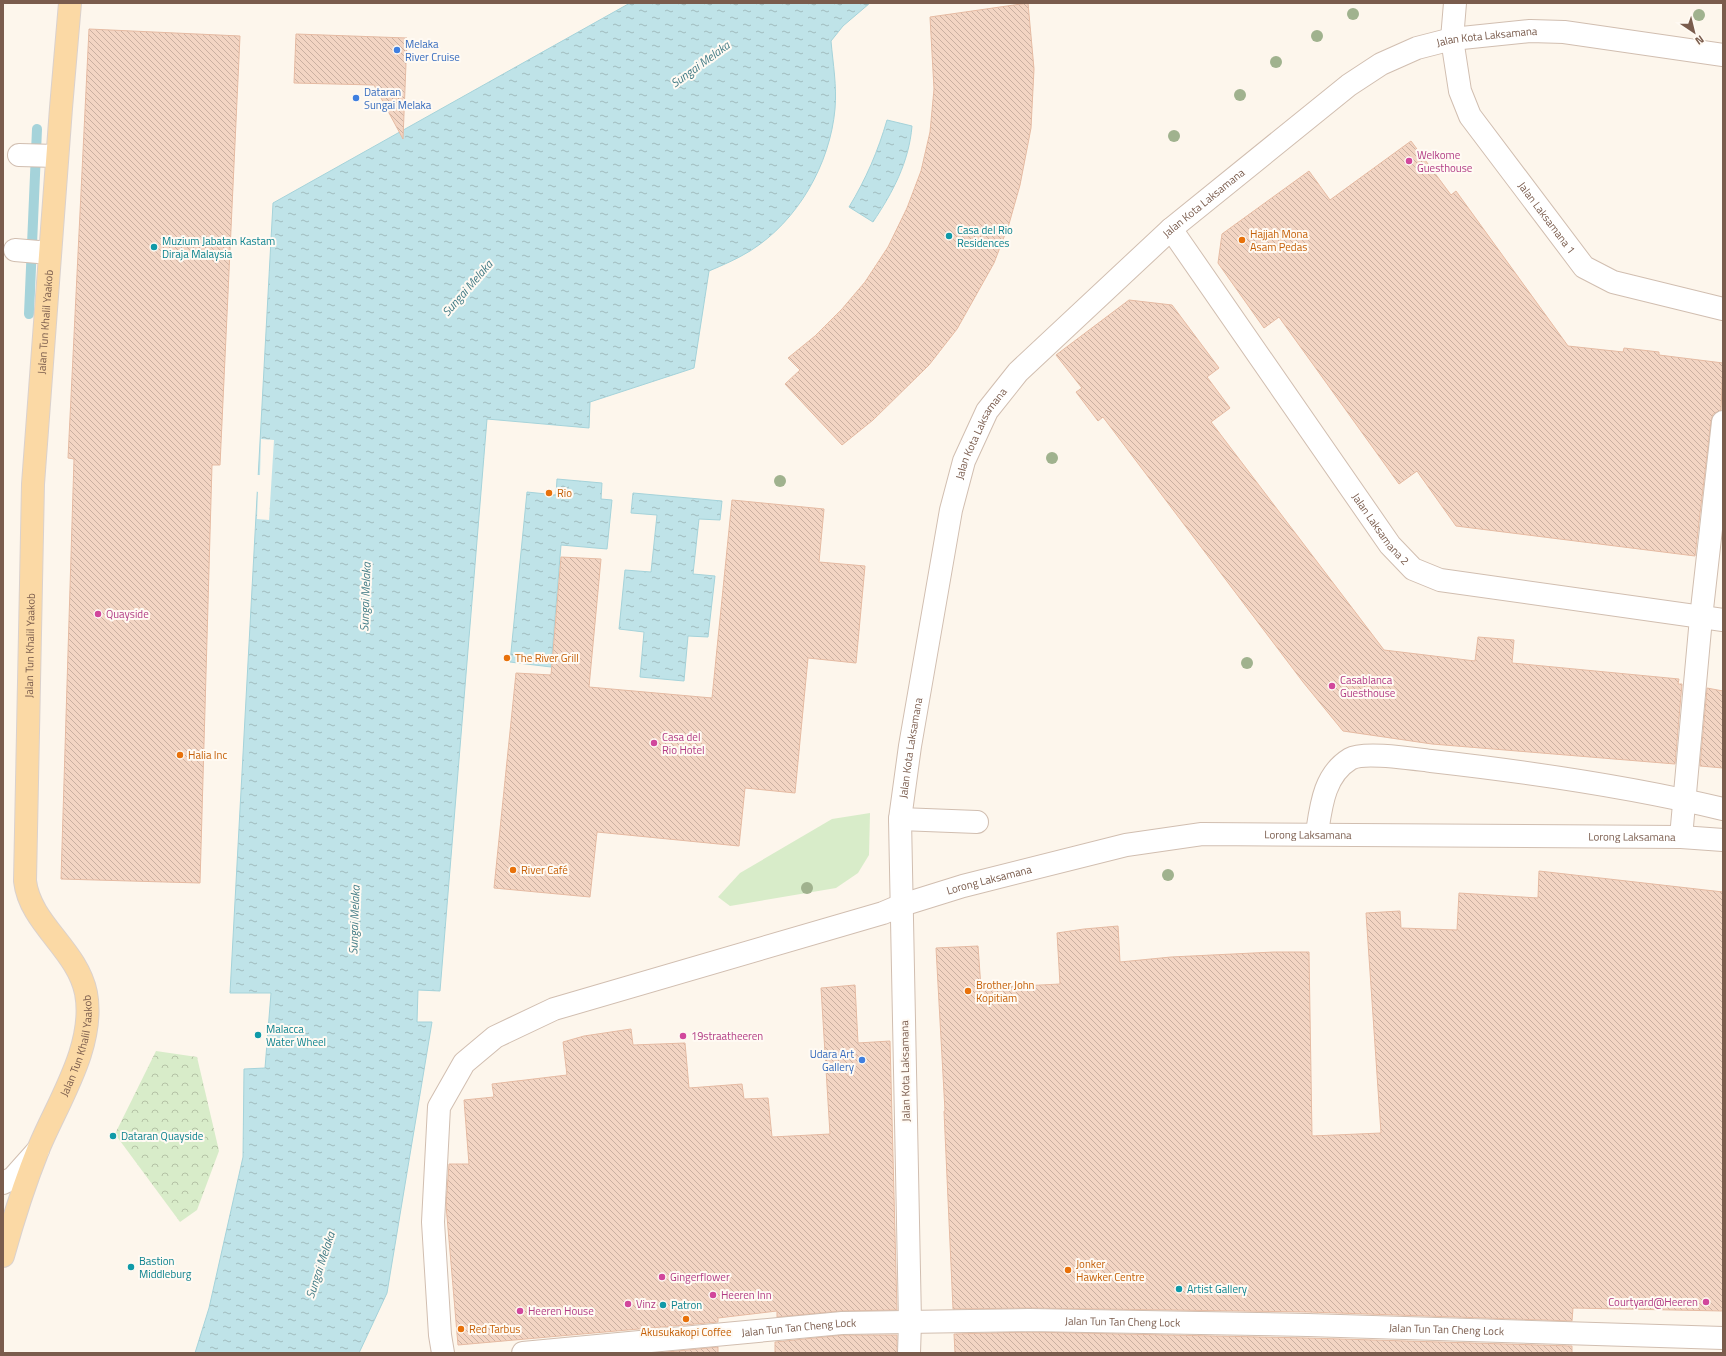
<svg xmlns="http://www.w3.org/2000/svg" width="1726" height="1356" font-family="'Titillium Web',sans-serif">
	<style>
		.green { fill: #d8ecc9 }
		.forest { fill: url(#forest-crowns) }
		.water { fill: url(#water-ripples); stroke: #a5d3da }
		.pier { fill: #fdf6ec }
		.lines { fill: none; stroke-linecap: round; stroke-linejoin: round }
		.stream { stroke: #a5d3da; stroke-width: 10 }
		.building { fill: url(#building-back-hatch); stroke: #e6bba3 }
		.minor-casing { stroke: #d1beb0; stroke-width: 24 }
		.major-casing { stroke: #dad1cd; stroke-width: 24 }
		.minor { stroke: #fff; stroke-width: 22 }
		.major { stroke: #fbd9a5; stroke-width: 22 }
		.tree { fill: #a0b28e }
		.shop-dot { fill: #3f7fe0; stroke: #fffaf3; stroke-width: 1.5 }
		.hotel-dot { fill: #d1479c; stroke: #fffaf3; stroke-width: 1.5 }
		.culture-dot { fill: #0f9aa8; stroke: #fffaf3; stroke-width: 1.5 }
		.food-dot { fill: #e8710a; stroke: #fffaf3; stroke-width: 1.5 }
		.labels { text-anchor: middle; dominant-baseline: central; stroke-width: 4; stroke-linejoin: round; paint-order: stroke }
		.street-label { font-size: 11px; fill: #7a5c4d; stroke: #fffaf3 }
		.shop-label { font-size: 11px; fill: #366cbe; stroke: #fffaf3; text-anchor: start }
		.hotel-label { font-size: 11px; fill: #b23c85; stroke: #fffaf3; text-anchor: start }
		.culture-label { font-size: 11px; fill: #0d838f; stroke: #fffaf3; text-anchor: start }
		.food-label { font-size: 11px; fill: #c56008; stroke: #fffaf3; text-anchor: start }
		.water-label { font-size: 12px; font-style: italic; fill: #437c86; stroke: #fffaf3 }
	</style>
	<defs>
		<pattern id="forest-crowns" width="20" height="18" patternUnits="userSpaceOnUse"><rect width="20" height="18" fill="#d8ecc9"/><path d="M2 6a3 3 0 1 1 6 0M12 15a3 3 0 1 1 6 0" fill="none" stroke="#b4c2a5"/></pattern>
		<pattern id="water-ripples" width="26" height="14" patternUnits="userSpaceOnUse"><rect width="26" height="14" fill="#bfe3e8"/><path d="M2 4q2-2 4 0t4 0M15 11q2-2 4 0t4 0" fill="none" stroke="#a0bbbe"/></pattern>
		<pattern id="building-back-hatch" width="6" height="6" patternUnits="userSpaceOnUse"><rect width="6" height="6" fill="#f3d5c3"/><path d="M-1 5l2 2M0 0l6 6M5-1l2 2" fill="none" stroke="#cab0a1"/></pattern>
	</defs>
	<rect width="100%" height="100%" fill="#fdf6ec"/>
	<path class="green" d="M 870,813 L 869,855 L 858,873 L 836,888 L 730,906 L 718,897 L 740,873 L 832,819 Z"/>
	<path class="forest" d="M 156,1051 L 197,1057 L 219,1151 L 197,1210 L 180,1222 L 115,1134 Z"/>
	<g class="water">
		<path d="M 630,3 L 870,3 L 843,26 L 831,41 C 833,64 837,86 835,109 C 830,164 798,221 750,251 C 737,259 723,265 709,271 L 694,368 L 590,402 L 589,428 L 487,419 L 440,991 L 418,990 L 417,1022 L 432,1022 L 387,1293 L 359,1353 L 195,1353 L 209,1308 L 243,1157 L 244,1069 L 265,1068 L 271,993 L 230,993 L 273,203 Z"/>
		<path d="M 887,120 L 912,126 C 909,162 893,192 873,222 L 849,207 C 866,179 878,151 887,120 Z"/>
		<path d="M 557,479 L 602,483 L 601,499 L 612,500 L 607,549 L 561,545 L 551,667 L 510,662 L 527,492 L 556,495 Z"/>
		<path d="M 633,493 L 722,501 L 720,520 L 699,519 L 693,574 L 715,576 L 708,637 L 688,636 L 684,681 L 640,677 L 644,632 L 619,629 L 625,570 L 651,572 L 657,515 L 631,513 Z"/>
	</g>
	<path class="pier" d="M 261,439 L 274,440 L 269,520 L 257,519 L 258,492 L 255,491 L 256,475 L 260,475 Z"/>
	<g class="lines">
		<path class="stream" d="M 29,314 L 37,129"/>
	</g>
	<g class="building">
		<path d="M 1028,3 L 1034,69 L 1031,128 L 1020,185 L 1009,224 L 994,263 L 957,329 L 929,365 L 873,420 L 842,445 L 785,384 L 800,370 L 788,358 L 815,336 L 842,309 L 865,282 L 888,247 L 907,208 L 921,171 L 930,132 L 934,89 L 930,17 Z"/>
		<path d="M 89,29 L 240,36 L 220,465 L 212,465 L 200,883 L 61,879 L 74,459 L 68,458 Z"/>
		<path d="M 296,34 L 407,38 L 403,139 L 374,85 L 294,83 Z"/>
		<path d="M 1411,141 L 1451,195 L 1456,191 L 1568,346 L 1623,352 L 1624,348 L 1659,352 L 1659,355 L 1723,363 L 1721,410 L 1713,414 L 1711,421 L 1695,556 L 1456,526 L 1417,471 L 1399,484 L 1279,317 L 1264,328 L 1218,263 L 1222,234 L 1309,171 L 1330,200 Z"/>
		<path d="M 1129,300 L 1172,305 L 1219,368 L 1207,377 L 1230,408 L 1211,422 L 1384,650 L 1475,661 L 1478,637 L 1514,640 L 1512,663 L 1679,679 L 1678,684 L 1682,684 L 1675,764 L 1432,744 L 1343,731 L 1303,682 L 1103,417 L 1098,421 L 1076,392 L 1082,388 L 1056,355 Z"/>
		<path d="M 732,500 L 824,509 L 819,562 L 865,566 L 856,663 L 808,658 L 795,793 L 745,788 L 739,846 L 597,832 L 590,897 L 494,888 L 516,673 L 551,675 L 561,557 L 601,559 L 589,687 L 712,698 Z"/>
		<path d="M 1707,688 L 1723,691 L 1723,768 L 1700,766 Z"/>
		<path d="M 1539,871 L 1723,892 L 1723,1311 L 1573,1308 L 1572,1321 L 1308,1312 L 1029,1308 L 953,1309 L 944,1111 L 945,1111 L 936,948 L 978,946 L 981,988 L 1060,984 L 1057,933 L 1084,929 L 1118,926 L 1120,962 L 1171,957 L 1274,952 L 1309,952 L 1312,1136 L 1381,1133 L 1366,913 L 1400,911 L 1401,928 L 1457,930 L 1459,893 L 1538,898 Z"/>
		<path d="M 855,985 L 858,1043 L 890,1041 L 897,1310 L 841,1311 L 777,1317 L 777,1311 L 718,1318 L 718,1322 L 458,1345 L 446,1205 L 449,1164 L 469,1164 L 464,1100 L 494,1097 L 492,1084 L 567,1075 L 563,1042 L 584,1036 L 631,1029 L 633,1045 L 685,1043 L 689,1088 L 742,1084 L 744,1099 L 768,1098 L 772,1137 L 830,1134 L 821,988 Z"/>
		<path d="M 1029,1332 L 1308,1338 L 1572,1346 L 1572,1353 L 955,1353 L 954,1334 Z"/>
		<path d="M 843,1335 L 897,1335 L 897,1353 L 775,1353 L 775,1342 Z"/>
		<path d="M 718,1347 L 718,1353 L 656,1353 Z"/>
	</g>
	<g class="lines">
		<defs>
			<g id="minor">
				<path id="s1" d="M 1455,3 L 1452,39 L 1460,91 L 1470,116 L 1584,267 L 1613,282 L 1723,309"/>
				<path d="M 19,155 L 57,156"/>
				<path id="s2" d="M 1171,229 L 1390,545 L 1413,569 L 1440,580 L 1723,620"/>
				<path d="M 15,250 L 50,253"/>
				<path d="M 900,819 L 977,822"/>
				<path d="M 1317,833 C 1321,806 1324,775 1350,759 C 1364,751 1414,759 1431,761 C 1529,772 1627,786 1723,809"/>
				<path d="M 1681,837 L 1701,618 L 1723,422"/>
				<path d="M 3,1183 L 13,1178 L 38,1150"/>
				<path id="s3" d="M 443,1353 L 440,1335 L 433,1222 L 439,1107 L 464,1063 L 495,1037 L 554,1009 L 883,913 L 902,905 L 963,886 L 1126,845 L 1202,834 L 1681,837 L 1723,840"/>
				<path id="s4" d="M 523,1353 L 842,1323 L 1029,1320 L 1308,1325 L 1723,1338"/>
				<path id="s5" d="M 909,1353 L 910,1322 L 900,819 L 910,746 L 951,510 L 964,461 L 987,411 L 1018,372 L 1171,229 L 1349,85 L 1381,64 L 1417,48 L 1452,39 L 1530,31 L 1564,32 L 1723,55"/>
			</g>
			<g id="major">
				<path id="s6" d="M 3,1256 C 13,1220 24,1185 38,1150 C 57,1103 96,1046 86,993 C 77,949 30,924 25,881 L 33,484 L 61,108 L 70,3"/>
			</g>
		</defs>
		<use href="#minor" class="minor-casing"/>
		<use href="#major" class="major-casing"/>
		<use href="#minor" class="minor"/>
		<use href="#major" class="major"/>
	</g>
	<g class="tree">
		<circle cx="1353" cy="14" r="6"/>
		<circle cx="1699" cy="15" r="6"/>
		<circle cx="1317" cy="36" r="6"/>
		<circle cx="1276" cy="62" r="6"/>
		<circle cx="1240" cy="95" r="6"/>
		<circle cx="1174" cy="136" r="6"/>
		<circle cx="1052" cy="458" r="6"/>
		<circle cx="780" cy="481" r="6"/>
		<circle cx="1247" cy="663" r="6"/>
		<circle cx="1168" cy="875" r="6"/>
		<circle cx="807" cy="888" r="6"/>
	</g>
	<g class="shop-dot">
		<circle cx="397" cy="50" r="4"/>
		<circle cx="356" cy="98" r="4"/>
		<circle cx="862" cy="1060" r="4"/>
	</g>
	<g class="hotel-dot">
		<circle cx="1409" cy="161" r="4"/>
		<circle cx="98" cy="614" r="4"/>
		<circle cx="1332" cy="686" r="4"/>
		<circle cx="654" cy="743" r="4"/>
		<circle cx="683" cy="1036" r="4"/>
		<circle cx="662" cy="1277" r="4"/>
		<circle cx="713" cy="1295" r="4"/>
		<circle cx="1706" cy="1302" r="4"/>
		<circle cx="628" cy="1304" r="4"/>
		<circle cx="520" cy="1311" r="4"/>
	</g>
	<g class="culture-dot">
		<circle cx="949" cy="236" r="4"/>
		<circle cx="154" cy="247" r="4"/>
		<circle cx="258" cy="1035" r="4"/>
		<circle cx="113" cy="1136" r="4"/>
		<circle cx="131" cy="1267" r="4"/>
		<circle cx="1179" cy="1289" r="4"/>
		<circle cx="663" cy="1305" r="4"/>
	</g>
	<g class="food-dot">
		<circle cx="1242" cy="240" r="4"/>
		<circle cx="549" cy="493" r="4"/>
		<circle cx="507" cy="658" r="4"/>
		<circle cx="180" cy="755" r="4"/>
		<circle cx="513" cy="870" r="4"/>
		<circle cx="968" cy="991" r="4"/>
		<circle cx="1068" cy="1270" r="4"/>
		<circle cx="686" cy="1319" r="4"/>
		<circle cx="461" cy="1329" r="4"/>
	</g>
	<g class="labels">
		<g class="street-label">
			<text stroke="none"><textPath href="#s5" startOffset="1590">Jalan Kota Laksamana</textPath></text>
			<text stroke="none"><textPath href="#s5" startOffset="1254">Jalan Kota Laksamana</textPath></text>
			<text stroke="none"><textPath href="#s1" startOffset="243">Jalan Laksamana 1</textPath></text>
			<text stroke="none"><textPath href="#s6" startOffset="967">Jalan Tun Khalil Yaakob</textPath></text>
			<text stroke="none"><textPath href="#s5" startOffset="930">Jalan Kota Laksamana</textPath></text>
			<text stroke="none"><textPath href="#s2" startOffset="366">Jalan Laksamana 2</textPath></text>
			<text stroke="none"><textPath href="#s6" startOffset="643">Jalan Tun Khalil Yaakob</textPath></text>
			<text stroke="none"><textPath href="#s5" startOffset="606">Jalan Kota Laksamana</textPath></text>
			<text stroke="none"><textPath href="#s3" startOffset="1181">Lorong Laksamana</textPath></text>
			<text stroke="none"><textPath href="#s3" startOffset="1505">Lorong Laksamana</textPath></text>
			<text stroke="none"><textPath href="#s3" startOffset="857">Lorong Laksamana</textPath></text>
			<text stroke="none"><textPath href="#s6" startOffset="224">Jalan Tun Khalil Yaakob</textPath></text>
			<text transform="translate(905 1071) rotate(-91)">Jalan Kota Laksamana</text>
			<text stroke="none"><textPath href="#s4" startOffset="601">Jalan Tun Tan Cheng Lock</textPath></text>
			<text stroke="none"><textPath href="#s4" startOffset="277">Jalan Tun Tan Cheng Lock</textPath></text>
			<text stroke="none"><textPath href="#s4" startOffset="925">Jalan Tun Tan Cheng Lock</textPath></text>
		</g>
		<g class="shop-label">
			<text x="405" y="44">Melaka<tspan x="405" dy="13">River Cruise</tspan></text>
			<text x="364" y="92">Dataran<tspan x="364" dy="13">Sungai Melaka</tspan></text>
			<text x="854" y="1054" text-anchor="end">Udara Art<tspan x="854" dy="13">Gallery</tspan></text>
		</g>
		<g class="hotel-label">
			<text x="1417" y="155">Welkome<tspan x="1417" dy="13">Guesthouse</tspan></text>
			<text x="106" y="614">Quayside</text>
			<text x="1340" y="680">Casablanca<tspan x="1340" dy="13">Guesthouse</tspan></text>
			<text x="662" y="737">Casa del<tspan x="662" dy="13">Rio Hotel</tspan></text>
			<text x="691" y="1036">19straatheeren</text>
			<text x="670" y="1277">Gingerflower</text>
			<text x="721" y="1295">Heeren Inn</text>
			<text x="1698" y="1302" text-anchor="end">Courtyard@Heeren</text>
			<text x="636" y="1304">Vinz</text>
			<text x="528" y="1311">Heeren House</text>
		</g>
		<g class="culture-label">
			<text x="957" y="230">Casa del Rio<tspan x="957" dy="13">Residences</tspan></text>
			<text x="162" y="241">Muzium Jabatan Kastam<tspan x="162" dy="13">Diraja Malaysia</tspan></text>
			<text x="266" y="1029">Malacca<tspan x="266" dy="13">Water Wheel</tspan></text>
			<text x="121" y="1136">Dataran Quayside</text>
			<text x="139" y="1261">Bastion<tspan x="139" dy="13">Middleburg</tspan></text>
			<text x="1187" y="1289">Artist Gallery</text>
			<text x="671" y="1305">Patron</text>
		</g>
		<g class="food-label">
			<text x="1250" y="234">Hajjah Mona<tspan x="1250" dy="13">Asam Pedas</tspan></text>
			<text x="557" y="493">Rio</text>
			<text x="515" y="658">The River Grill</text>
			<text x="188" y="755">Halia Inc</text>
			<text x="521" y="870">River Café</text>
			<text x="976" y="985">Brother John<tspan x="976" dy="13">Kopitiam</tspan></text>
			<text x="1076" y="1264">Jonker<tspan x="1076" dy="13">Hawker Centre</tspan></text>
			<text x="469" y="1329">Red Tarbus</text>
			<text x="686" y="1332" text-anchor="middle">Akusukakopi Coffee</text>
		</g>
		<g class="water-label">
			<text transform="translate(700 64) rotate(-36)">Sungai Melaka</text>
			<text transform="translate(467 288) rotate(-49)">Sungai Melaka</text>
			<text transform="translate(365 597) rotate(-88)">Sungai Melaka</text>
			<text transform="translate(354 920) rotate(-88)">Sungai Melaka</text>
			<text transform="translate(320 1265) rotate(-72)">Sungai Melaka</text>
		</g>
	</g>
	<rect width="1726" height="1356" fill="none" stroke="#7a5c4d" stroke-width="8"/>
	<g transform="translate(1694 32) rotate(145)" stroke="#fffaf3" stroke-width="3" paint-order="stroke">
	<path d="M0-3L7 15L0 10L-7 15Z" fill="#7a5c4d"/>
	<text y="-6" font-size="11" font-weight="bold" text-anchor="middle" fill="#7a5c4d">N</text>
	</g>
</svg>
